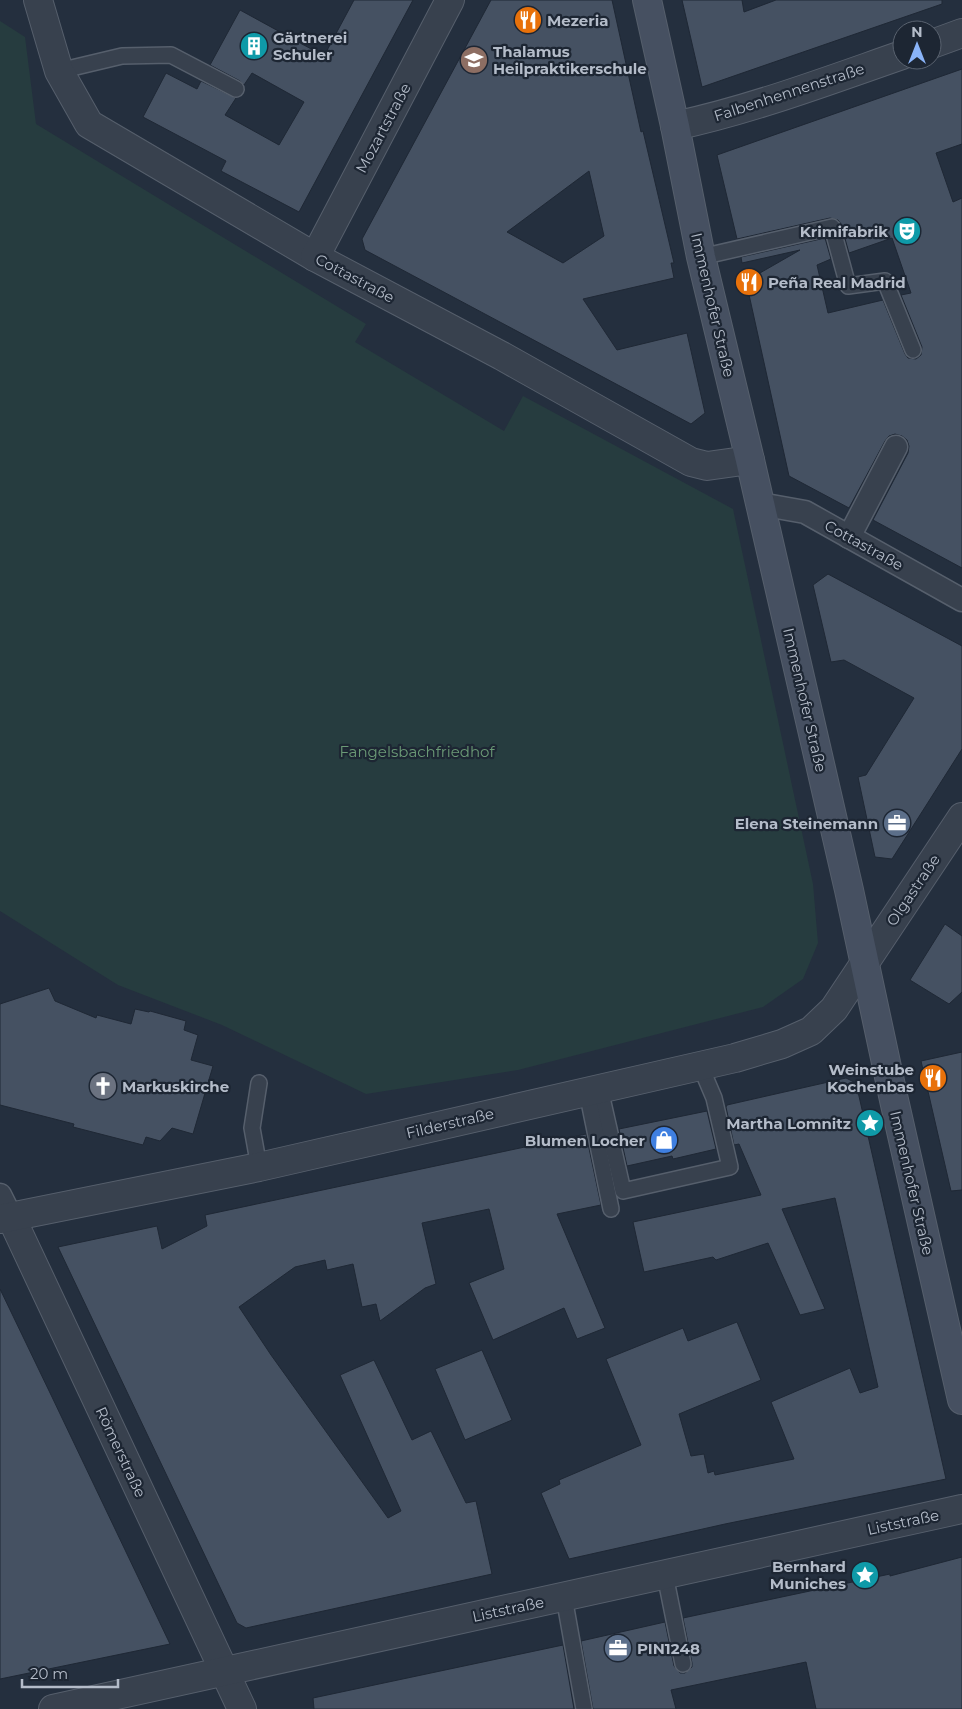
<svg xmlns="http://www.w3.org/2000/svg" width="962" height="1709" font-family="Montserrat,sans-serif">
	<style>
		.green { fill: #263c3f }
		.building { fill: #455162; stroke: #1f2835; fill-rule: evenodd }
		.lines { fill: none; stroke-linecap: round; stroke-linejoin: round }
		.service-casing { stroke: #565f6c; stroke-width: 18 }
		.pedestrian-casing { stroke: #565f6c; stroke-width: 25 }
		.minor-casing { stroke: #565f6c; stroke-width: 30 }
		.tertiary-casing { stroke: #565f6c; stroke-width: 30 }
		.secondary-casing { stroke: #565f6c; stroke-width: 30 }
		.service { stroke: #38414e; stroke-width: 15 }
		.pedestrian { stroke: #38414e; stroke-width: 22 }
		.minor { stroke: #38414e; stroke-width: 28 }
		.tertiary { stroke: #38414e; stroke-width: 28 }
		.secondary { stroke: #465061; stroke-width: 28 }
		.labels { text-anchor: middle; dominant-baseline: central; stroke-width: 4.5; stroke-linejoin: round; paint-order: stroke }
		.poi-label { font-size: 15px; font-weight: bold; fill: #b4bcc9; stroke: #1d2633; text-anchor: start }
		.street-label { font-size: 15px; fill: #b4bcc9; stroke: #1d2633 }
		.park-label { font-size: 15px; fill: #6b9a76; stroke: #1d2633 }
	</style>
	<rect width="100%" height="100%" fill="#242f3e"/>
	<path class="green" d="M 0,21 L 25,37 L 36,124 L 366,324 L 355,342 L 504,431 L 523,396 L 733,509 L 813,884 L 818,943 L 803,979 L 763,1007 L 518,1070 L 366,1094 L 222,1025 L 118,985 L 0,911 Z"/>
	<g class="building">
		<path d="M 354,0 L 413,0 L 299,212 L 221,171 L 226,161 L 143,117 L 166,73 L 197,89 L 201,81 L 236,98 L 225,115 L 279,145 L 304,102 L 252,73 L 244,85 L 240,81 L 210,65 L 240,10 L 324,56 Z"/>
		<path d="M 491,0 L 612,0 L 641,132 L 643,131 L 674,263 L 671,263 L 674,278 L 583,299 L 617,350 L 687,333 L 705,413 L 691,424 L 365,250 L 362,239 ZM 589,171 L 604,236 L 563,263 L 507,232 Z"/>
		<path d="M 682,0 L 742,0 L 744,12 L 776,0 L 942,0 L 942,4 L 702,87 Z"/>
		<path d="M 962,69 L 962,144 L 936,153 L 953,202 L 962,198 L 962,568 L 873,520 L 908,453 L 909,446 L 907,440 L 902,436 L 895,434 L 889,436 L 885,441 L 849,508 L 789,476 L 746,281 L 800,250 L 742,263 L 741,257 L 825,238 L 831,259 L 817,265 L 828,313 L 883,300 L 905,354 L 908,358 L 916,359 L 921,355 L 922,347 L 901,295 L 911,293 L 892,238 L 849,253 L 841,224 L 838,220 L 830,218 L 737,239 L 717,155 Z"/>
		<path d="M 828,574 L 962,646 L 962,749 L 892,859 L 875,857 L 858,777 L 866,775 L 914,698 L 844,660 L 831,662 L 813,585 Z"/>
		<path d="M 945,924 L 962,936 L 962,992 L 949,1004 L 910,980 Z"/>
		<path d="M 49,988 L 55,1001 L 96,1018 L 97,1015 L 131,1024 L 135,1009 L 149,1012 L 150,1011 L 186,1021 L 184,1030 L 198,1035 L 191,1060 L 213,1066 L 193,1134 L 172,1128 L 160,1141 L 146,1137 L 143,1145 L 73,1127 L 74,1124 L 0,1105 L 0,1004 Z"/>
		<path d="M 962,1052 L 962,1190 L 951,1191 L 921,1061 Z"/>
		<path d="M 846,1078 L 856,1083 L 946,1479 L 725,1524 L 569,1559 L 541,1493 L 560,1484 L 559,1480 L 641,1445 L 606,1359 L 683,1328 L 688,1341 L 737,1322 L 761,1380 L 679,1414 L 691,1456 L 704,1454 L 708,1473 L 714,1471 L 715,1475 L 794,1459 L 771,1402 L 850,1368 L 860,1393 L 878,1387 L 835,1198 L 782,1209 L 825,1309 L 800,1315 L 768,1243 L 716,1260 L 713,1257 L 644,1272 L 633,1222 L 761,1195 L 739,1144 L 734,1145 L 726,1107 L 727,1105 Z"/>
		<path d="M 707,1111 L 716,1149 L 673,1159 L 672,1156 L 627,1166 L 619,1129 Z"/>
		<path d="M 586,1134 L 601,1205 L 557,1214 L 605,1328 L 577,1339 L 564,1308 L 493,1340 L 469,1283 L 504,1269 L 489,1209 L 422,1223 L 436,1284 L 425,1288 L 380,1321 L 376,1304 L 362,1307 L 353,1264 L 327,1270 L 325,1260 L 295,1267 L 239,1307 L 271,1355 L 388,1518 L 401,1511 L 340,1375 L 374,1360 L 412,1440 L 431,1431 L 466,1503 L 476,1501 L 492,1574 L 246,1628 L 237,1623 L 58,1247 L 157,1226 L 162,1249 L 207,1226 L 205,1215 Z"/>
		<path d="M 0,1289 L 52,1397 L 170,1644 L 0,1679 Z"/>
		<path d="M 482,1350 L 512,1420 L 465,1440 L 435,1369 Z"/>
		<path d="M 962,1557 L 962,1709 L 816,1709 L 806,1662 L 671,1690 L 676,1709 L 593,1709 L 581,1641 L 665,1622 L 674,1666 L 680,1673 L 685,1673 L 692,1667 L 692,1663 L 683,1618 L 890,1574 L 890,1576 Z"/>
		<path d="M 563,1645 L 574,1709 L 314,1709 L 313,1698 Z"/>
	</g>
	<g class="lines">
		<defs>
			<g id="service">
				<path d="M 59,71 L 122,56 L 171,55 L 236,89"/>
				<path d="M 701,257 L 832,227 L 848,286 L 885,281 L 913,350"/>
				<path d="M 600,1089 L 623,1191 L 730,1167 L 714,1098 L 700,1065"/>
				<path d="M 587,1092 L 611,1209"/>
				<path d="M 259,1167 L 252,1128 L 259,1083"/>
				<path d="M 665,1575 L 683,1664"/>
				<path d="M 564,1597 L 584,1709"/>
			</g>
			<g id="pedestrian">
				<path d="M 760,504 L 805,512 L 962,600"/>
				<path d="M 849,537 L 896,447"/>
				<path d="M 0,1195 L 11,1217"/>
			</g>
			<g id="minor">
				<path d="M 38,0 L 59,71 L 89,124 L 315,257 L 502,356 L 691,462 L 707,466 L 750,460"/>
				<path d="M 932,44 L 962,33"/>
				<path d="M 675,126 C 753,109 827,81 902,55"/>
				<path d="M 315,257 L 450,0"/>
				<path d="M 11,1217 L 242,1709"/>
				<path d="M 53,1709 L 962,1509"/>
			</g>
			<path id="tertiary" d="M 0,1219 L 259,1167 L 735,1058 L 782,1044 L 811,1031 L 834,1009 L 962,817"/>
			<path id="secondary" d="M 647,0 L 675,126 L 701,257 L 750,460 L 849,890 L 894,1100 L 962,1400"/>
		</defs>
		<use href="#service" class="service-casing"/>
		<use href="#pedestrian" class="pedestrian-casing"/>
		<use href="#minor" class="minor-casing"/>
		<use href="#tertiary" class="tertiary-casing"/>
		<use href="#secondary" class="secondary-casing"/>
		<use href="#service" class="service"/>
		<use href="#pedestrian" class="pedestrian"/>
		<use href="#minor" class="minor"/>
		<use href="#tertiary" class="tertiary"/>
		<use href="#secondary" class="secondary"/>
	</g>
	<defs>
		<symbol id="restaurant-disc" viewBox="-11 -11 22 22"><circle r="9.5" fill="#e8710a" stroke="#1d2633"/><path d="M-5-6h1v4h1v-4h1v4h1v-4h1v5L-1.5 .5V6h-2V.5L-5-1ZM5-6V6H3V1.5H1.5Q1.5-4 5-6Z" fill="#fff"/></symbol>
		<symbol id="building-disc" viewBox="-11 -11 22 22"><circle r="9.5" fill="#0f9aa8" stroke="#1d2633"/><path d="M-4-6H4V6H1V3H-1V6H-4ZM-2.5-4.3h1.7v1.8h-1.7ZM.8-4.3h1.7v1.8H.8ZM-2.5-1h1.7V.8h-1.7ZM.8-1h1.7V.8H.8Z" fill="#fff"/></symbol>
		<symbol id="university-disc" viewBox="-11 -11 22 22"><circle r="9.5" fill="#8d6e63" stroke="#1d2633"/><path d="M0-5L7-2L0 1L-7-2ZM-4 1L0 2.5L4 1V4Q0 6-4 4Z" fill="#fff"/></symbol>
		<symbol id="theatre-disc" viewBox="-11 -11 22 22"><circle r="9.5" fill="#0f9aa8" stroke="#1d2633"/><path d="M-5-5.5Q0-4 5-5.5V0Q5 5 0 6Q-5 5-5 0ZM-3.3-2.5H-1v1.5H-3.3ZM1-2.5H3.3v1.5H1ZM-2.8 1Q0 5.5 2.8 1Z" fill="#fff"/></symbol>
		<symbol id="office-disc" viewBox="-11 -11 22 22"><circle r="9.5" fill="#5c6f8a" stroke="#1d2633"/><path d="M-6-3h4V-5.5h4V-3h4V5H-6ZM-1-4.5V-3h2v-1.5ZM-6 0V1H6V0Z" fill="#fff"/></symbol>
		<symbol id="church-disc" viewBox="-11 -11 22 22"><circle r="9.5" fill="#6b7280" stroke="#1d2633"/><path d="M-1.2-6h2.4v3.5h3.3v2.4h-3.3V6h-2.4V-.1h-3.3v-2.4h3.3Z" fill="#fff"/></symbol>
		<symbol id="sight-disc" viewBox="-11 -11 22 22"><circle r="9.5" fill="#0f9aa8" stroke="#1d2633"/><path d="M0-6L1.8-2.2L6-1.7L2.9 1.2L3.7 5.4L0 3.3L-3.7 5.4L-2.9 1.2L-6-1.7L-1.8-2.2Z" fill="#fff"/></symbol>
		<symbol id="shop-disc" viewBox="-11 -11 22 22"><circle r="9.5" fill="#3f7fe0" stroke="#1d2633"/><path d="M-5-2.5h2.3a2.7 3.5 0 0 1 5.4 0H5L5.5 6h-11ZM-1.5-2.5h3a1.5 2.3 0 0 0-3 0Z" fill="#fff"/></symbol>
	</defs>
	<g fill-rule="evenodd">
		<use href="#restaurant-disc" x="512" y="4" width="32" height="32"/>
		<use href="#building-disc" x="238" y="30" width="32" height="32"/>
		<use href="#university-disc" x="458" y="44" width="32" height="32"/>
		<use href="#theatre-disc" x="891" y="215" width="32" height="32"/>
		<use href="#restaurant-disc" x="733" y="266" width="32" height="32"/>
		<use href="#office-disc" x="881" y="807" width="32" height="32"/>
		<use href="#restaurant-disc" x="917" y="1062" width="32" height="32"/>
		<use href="#church-disc" x="87" y="1070" width="32" height="32"/>
		<use href="#sight-disc" x="854" y="1107" width="32" height="32"/>
		<use href="#shop-disc" x="648" y="1124" width="32" height="32"/>
		<use href="#sight-disc" x="849" y="1559" width="32" height="32"/>
		<use href="#office-disc" x="602" y="1632" width="32" height="32"/>
	</g>
	<g class="labels">
		<g class="poi-label">
			<text x="547" y="20">Mezeria</text>
			<text x="273" y="37">Gärtnerei<tspan x="273" dy="17">Schuler</tspan></text>
			<text x="493" y="51">Thalamus<tspan x="493" dy="17">Heilpraktikerschule</tspan></text>
			<text x="888" y="231" text-anchor="end">Krimifabrik</text>
			<text x="768" y="282">Peña Real Madrid</text>
			<text x="878" y="823" text-anchor="end">Elena Steinemann</text>
			<text x="914" y="1069" text-anchor="end">Weinstube<tspan x="914" dy="17">Kochenbas</tspan></text>
			<text x="122" y="1086">Markuskirche</text>
			<text x="851" y="1123" text-anchor="end">Martha Lomnitz</text>
			<text x="645" y="1140" text-anchor="end">Blumen Locher</text>
			<text x="846" y="1566" text-anchor="end">Bernhard<tspan x="846" dy="17">Muniches</tspan></text>
			<text x="637" y="1648">PIN1248</text>
		</g>
		<g class="street-label">
			<text transform="translate(789 92) rotate(-18)">Falbenhennenstraße</text>
			<text transform="translate(383 128) rotate(-62)">Mozartstraße</text>
			<text transform="translate(355 278) rotate(28)">Cottastraße</text>
			<text transform="translate(713 305) rotate(77)">Immenhofer Straße</text>
			<text transform="translate(864 545) rotate(29)">Cottastraße</text>
			<text transform="translate(805 700) rotate(77)">Immenhofer Straße</text>
			<text transform="translate(913 890) rotate(-56)">Olgastraße</text>
			<text transform="translate(450 1123) rotate(-13)">Filderstraße</text>
			<text transform="translate(912 1183) rotate(77)">Immenhofer Straße</text>
			<text transform="translate(121 1452) rotate(65)">Römerstraße</text>
			<text transform="translate(903 1522) rotate(-12)">Liststraße</text>
			<text transform="translate(508 1609) rotate(-12)">Liststraße</text>
		</g>
		<g class="park-label">
			<text x="417" y="751">Fangelsbachfriedhof</text>
		</g>
	</g>
	<g transform="translate(917 45)"><circle r="24" fill="#1d2633" stroke="#59626f"/>
	<path d="M0-4L9 19L0 12L-9 19Z" fill="#8ab4f8"/>
	<text y="-8" font-size="14" font-weight="bold" text-anchor="middle" fill="#b4bcc9">N</text>
	</g>
	<path d="M22 1679v8h96v-8" fill="none" stroke="#b4bcc9" stroke-width="2.5"/>
	<text x="30" y="1679" font-size="15" fill="#b4bcc9" stroke="#1d2633" stroke-width="4" paint-order="stroke">20 m</text>
</svg>
